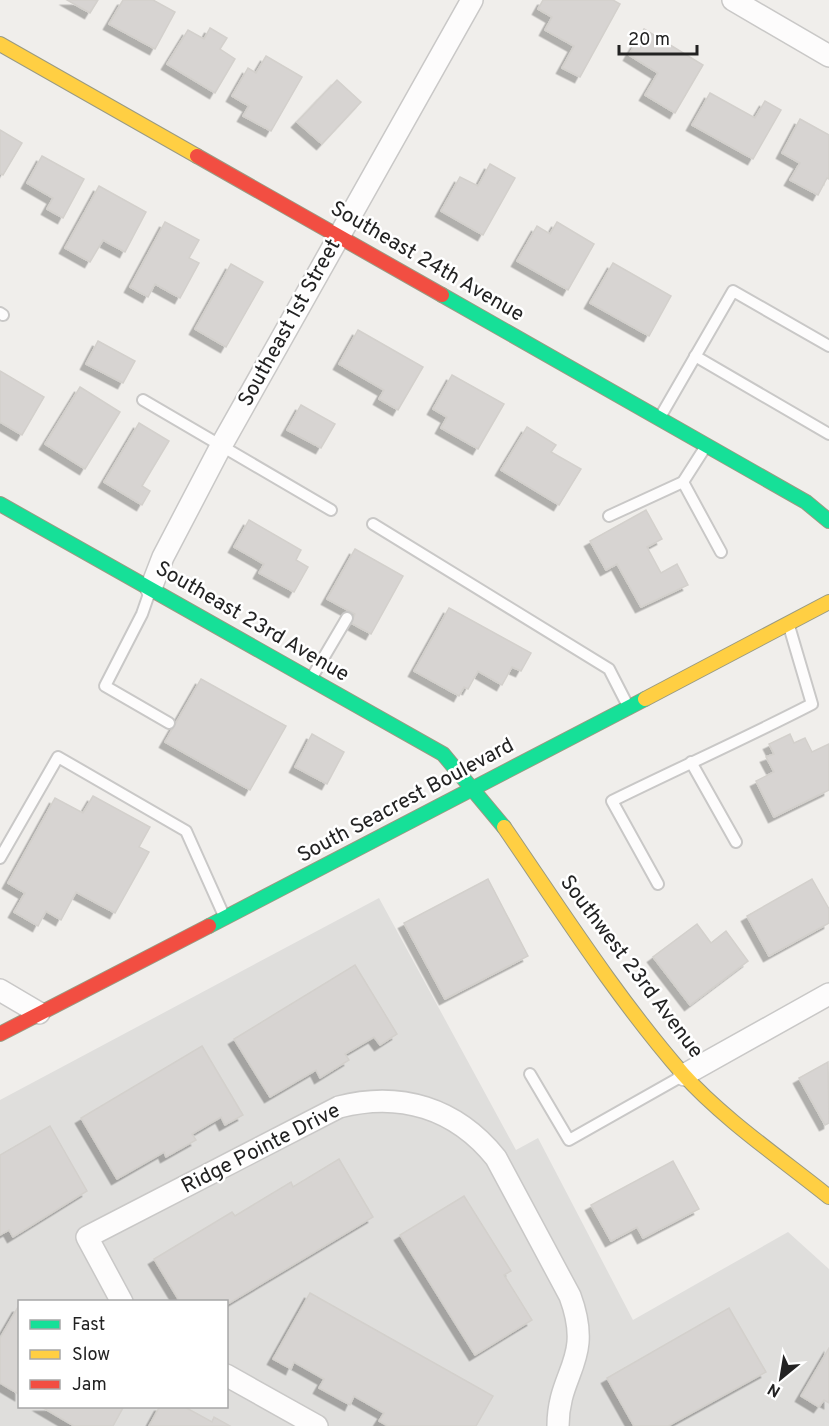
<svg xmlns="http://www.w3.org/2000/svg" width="829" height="1426" font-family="Overpass,sans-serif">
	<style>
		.residential { fill: #dfdedc; fill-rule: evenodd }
		.building { fill: #d7d4d2; stroke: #d3d0cc; stroke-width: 1.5; filter: url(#shadow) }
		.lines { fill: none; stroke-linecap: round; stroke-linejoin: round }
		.lane-casing { stroke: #c9c8c7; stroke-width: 14 }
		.street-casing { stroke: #c9c8c7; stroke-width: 24 }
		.fast-casing { stroke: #999a82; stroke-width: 16 }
		.slow-casing { stroke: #999a82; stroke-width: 16 }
		.jam-casing { stroke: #999a82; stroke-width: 16 }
		.lane { stroke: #fdfcfc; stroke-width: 10 }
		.street { stroke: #fdfcfc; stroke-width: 21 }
		.fast { stroke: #16e098; stroke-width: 14 }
		.slow { stroke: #ffcf43; stroke-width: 14 }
		.jam { stroke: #f24e42; stroke-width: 14 }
		.labels { text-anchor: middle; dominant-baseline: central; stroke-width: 5; stroke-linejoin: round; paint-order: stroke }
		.street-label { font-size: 21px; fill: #222; stroke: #fff }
	</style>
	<defs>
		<filter id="shadow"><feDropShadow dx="-5.5" dy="5.5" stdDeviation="0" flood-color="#0004"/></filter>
	</defs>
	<rect width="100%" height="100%" fill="#f0eeeb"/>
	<path class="residential" d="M 379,898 L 516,1150 L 538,1138 L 633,1320 L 788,1232 L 829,1269 L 829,1426 L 0,1426 L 0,1100 ZM 20,1302 L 226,1302 L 226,1406 L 20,1406 Z"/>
	<g class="building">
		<path d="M 67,0 L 98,0 L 90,13 Z"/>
		<path d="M 123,0 L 153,0 L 175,12 L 155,49 L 109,24 Z"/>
		<path d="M 543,0 L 613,0 L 620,4 L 580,77 L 562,68 L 574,46 L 545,30 L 552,17 L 538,9 Z"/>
		<path d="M 210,28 L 227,38 L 220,49 L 235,59 L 215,93 L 167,64 L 188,30 L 204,39 Z"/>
		<path d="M 644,29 L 703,65 L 675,113 L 645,95 L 658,73 L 629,55 Z"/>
		<path d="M 266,56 L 302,77 L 271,131 L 243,116 L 249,106 L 232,96 L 248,68 L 256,73 Z"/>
		<path d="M 337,80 L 361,102 L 322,144 L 297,122 Z"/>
		<path d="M 710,93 L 755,118 L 765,101 L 781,110 L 753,159 L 692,125 Z"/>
		<path d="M 800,119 L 829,135 L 829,179 L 827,178 L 818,195 L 790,180 L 800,163 L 782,153 Z"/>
		<path d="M 0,130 L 22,143 L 3,175 L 0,173 Z"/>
		<path d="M 42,156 L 84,179 L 63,218 L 47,209 L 53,198 L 27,183 Z"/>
		<path d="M 490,164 L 515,178 L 483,235 L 441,211 L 460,177 L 478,186 Z"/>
		<path d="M 99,186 L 146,212 L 125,252 L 103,240 L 90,262 L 65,248 Z"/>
		<path d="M 165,222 L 199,240 L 189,258 L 199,263 L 180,298 L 155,284 L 148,297 L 130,287 Z"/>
		<path d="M 557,222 L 594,244 L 568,290 L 517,261 L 537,226 L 550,234 Z"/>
		<path d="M 613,263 L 671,296 L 649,336 L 590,303 Z"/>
		<path d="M 231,264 L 263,282 L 226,347 L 195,329 Z"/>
		<path d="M 358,330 L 423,367 L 398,410 L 379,399 L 384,390 L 339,364 Z"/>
		<path d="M 98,341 L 135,361 L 123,383 L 86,364 Z"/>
		<path d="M 0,371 L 44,397 L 22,435 L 0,422 Z"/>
		<path d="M 452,375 L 504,404 L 478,449 L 441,428 L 447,417 L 433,409 Z"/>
		<path d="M 80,387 L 120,412 L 85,469 L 45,444 Z"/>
		<path d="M 301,405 L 335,424 L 321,448 L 287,430 Z"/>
		<path d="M 139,423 L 169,441 L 142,486 L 150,491 L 142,505 L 104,482 Z"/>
		<path d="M 527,427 L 556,445 L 551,452 L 581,469 L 559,505 L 501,470 Z"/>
		<path d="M 646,510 L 662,539 L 647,547 L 661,573 L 677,564 L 688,585 L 641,607 L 617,564 L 606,570 L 590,541 Z"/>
		<path d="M 249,520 L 301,550 L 296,560 L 308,567 L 294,592 L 259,573 L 264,564 L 234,547 Z"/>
		<path d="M 355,549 L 403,576 L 371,634 L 351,623 L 355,614 L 327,599 Z"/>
		<path d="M 449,608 L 531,653 L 521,671 L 512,667 L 502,685 L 478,671 L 468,689 L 464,687 L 459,696 L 414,671 Z"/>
		<path d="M 201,679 L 286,726 L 250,790 L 165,742 Z"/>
		<path d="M 312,734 L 344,752 L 327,784 L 295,767 Z"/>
		<path d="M 790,734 L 794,743 L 805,738 L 812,752 L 829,744 L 829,790 L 774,817 L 756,781 L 774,772 L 766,757 L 774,754 L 769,744 Z"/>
		<path d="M 93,796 L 150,827 L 139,847 L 149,852 L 115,913 L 76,892 L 61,920 L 46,911 L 38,926 L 14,912 L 25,893 L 8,883 L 55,798 L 83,813 Z"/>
		<path d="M 488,879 L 528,956 L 445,999 L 404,923 Z"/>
		<path d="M 812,879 L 829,909 L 829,923 L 769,956 L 747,916 Z"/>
		<path d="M 697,924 L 711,943 L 726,931 L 748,961 L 690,1005 L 653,957 Z"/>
		<path d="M 355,965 L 397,1034 L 380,1045 L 374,1037 L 345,1054 L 349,1060 L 320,1078 L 316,1070 L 270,1097 L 234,1039 Z"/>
		<path d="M 202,1046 L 243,1115 L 225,1125 L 221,1117 L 192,1134 L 196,1140 L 166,1157 L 164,1152 L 117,1179 L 81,1118 Z"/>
		<path d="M 828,1062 L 829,1123 L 825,1125 L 799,1078 Z"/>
		<path d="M 50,1126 L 87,1191 L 13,1237 L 9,1230 L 0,1235 L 0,1155 Z"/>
		<path d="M 339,1159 L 373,1217 L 226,1305 L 226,1302 L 180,1302 L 154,1259 L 232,1212 L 235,1216 L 291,1182 L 293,1187 Z"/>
		<path d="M 673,1161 L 699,1209 L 643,1238 L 637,1227 L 611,1241 L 591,1205 Z"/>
		<path d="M 464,1196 L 511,1271 L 504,1275 L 532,1320 L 475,1355 L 400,1235 Z"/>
		<path d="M 310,1293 L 493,1396 L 476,1426 L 388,1426 L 379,1421 L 384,1413 L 354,1396 L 350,1405 L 319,1388 L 324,1379 L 294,1362 L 291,1369 L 273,1359 Z"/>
		<path d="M 18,1307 L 20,1307 L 20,1395 L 0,1383 L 0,1338 Z"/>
		<path d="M 729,1308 L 766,1372 L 668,1426 L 634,1426 L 607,1378 Z"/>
		<path d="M 829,1348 L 829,1403 L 824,1400 L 819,1407 L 801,1396 Z"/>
		<path d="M 40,1406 L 124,1406 L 113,1426 L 74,1426 Z"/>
		<path d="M 160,1406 L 183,1406 L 212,1422 L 214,1417 L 230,1426 L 149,1426 Z"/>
	</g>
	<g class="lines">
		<defs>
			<g id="lane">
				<path d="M 0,313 L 3,315"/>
				<path d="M 695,356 L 829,434"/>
				<path d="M 143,400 L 331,510"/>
				<path d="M 659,419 L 733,291 L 829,346"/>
				<path d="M 683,482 L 721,552"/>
				<path d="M 609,516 L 683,482 L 706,446"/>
				<path d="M 373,524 L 609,669 L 629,708"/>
				<path d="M 150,591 L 142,614 L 105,686 L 169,723"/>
				<path d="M 311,679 L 347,618"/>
				<path d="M 691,762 L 736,842"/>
				<path d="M 0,858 L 58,757 L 186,831 L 225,918"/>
				<path d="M 658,884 L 612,801 C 679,768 746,738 812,704 L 789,626"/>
				<path d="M 530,1074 L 569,1140 L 684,1075"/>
			</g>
			<g id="street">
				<path d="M 733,0 L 829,56"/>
				<path d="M 151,588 L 163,557 L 221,446 L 472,0"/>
				<path d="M 0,990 L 39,1013"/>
				<path d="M 684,1075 L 829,994"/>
				<path d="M 122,1302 L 87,1237 L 339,1107 C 400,1091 456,1108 496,1158 L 570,1296 C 594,1361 558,1371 558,1426"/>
				<path d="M 226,1375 L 317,1426"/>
			</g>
			<g id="fast">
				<path d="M 442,295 L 806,502 L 829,521"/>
				<path d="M 0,504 L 443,754 L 504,827"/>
				<path d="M 209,926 L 645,699"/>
			</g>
			<g id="slow">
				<path d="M 0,44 L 197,156"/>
				<path d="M 645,699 L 829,602"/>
				<path d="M 504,827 C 561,910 616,997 683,1074 C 721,1117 783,1160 829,1197"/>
			</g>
			<g id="jam">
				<path d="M 197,156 L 442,295"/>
				<path d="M 0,1034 L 209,926"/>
			</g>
		</defs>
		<use href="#lane" class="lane-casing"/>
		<use href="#street" class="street-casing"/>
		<use href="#fast" class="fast-casing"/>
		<use href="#slow" class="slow-casing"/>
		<use href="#jam" class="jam-casing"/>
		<use href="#lane" class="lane"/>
		<use href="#street" class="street"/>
		<use href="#fast" class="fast"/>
		<use href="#slow" class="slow"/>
		<use href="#jam" class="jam"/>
	</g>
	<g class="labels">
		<g class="street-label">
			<text transform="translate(427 262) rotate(30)">Southeast 24th Avenue</text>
			<text transform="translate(290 323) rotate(-61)">Southeast 1st Street</text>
			<text transform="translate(252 622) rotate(30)">Southeast 23rd Avenue</text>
			<text transform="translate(406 801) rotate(-28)">South Seacrest Boulevard</text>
			<text transform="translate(631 967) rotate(53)">Southwest 23rd Avenue</text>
			<text transform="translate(261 1149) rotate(-27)">Ridge Pointe Drive</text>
		</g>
	</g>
	<rect x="18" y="1300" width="210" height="108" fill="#ffffff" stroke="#a7a7a7" stroke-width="1.5"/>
	<rect x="30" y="1320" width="30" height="9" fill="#16e098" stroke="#a7a7a7" stroke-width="1.5"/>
	<text x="72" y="1330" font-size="18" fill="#222222">Fast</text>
	<rect x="30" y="1350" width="30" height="9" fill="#ffcf43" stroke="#a7a7a7" stroke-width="1.5"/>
	<text x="72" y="1360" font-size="18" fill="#222222">Slow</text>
	<rect x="30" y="1380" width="30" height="9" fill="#f24e42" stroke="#a7a7a7" stroke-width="1.5"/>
	<text x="72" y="1390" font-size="18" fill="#222222">Jam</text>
	<g transform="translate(781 1378) rotate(210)" stroke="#ffffff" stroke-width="4.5" paint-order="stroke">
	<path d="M0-4.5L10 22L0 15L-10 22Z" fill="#222222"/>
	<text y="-9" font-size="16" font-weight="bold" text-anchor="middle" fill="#222222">N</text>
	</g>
	<path d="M619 45v9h78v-9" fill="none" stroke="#222222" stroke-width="3"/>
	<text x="628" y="45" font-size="18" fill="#222222" stroke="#ffffff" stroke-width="4.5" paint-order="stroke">20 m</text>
</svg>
